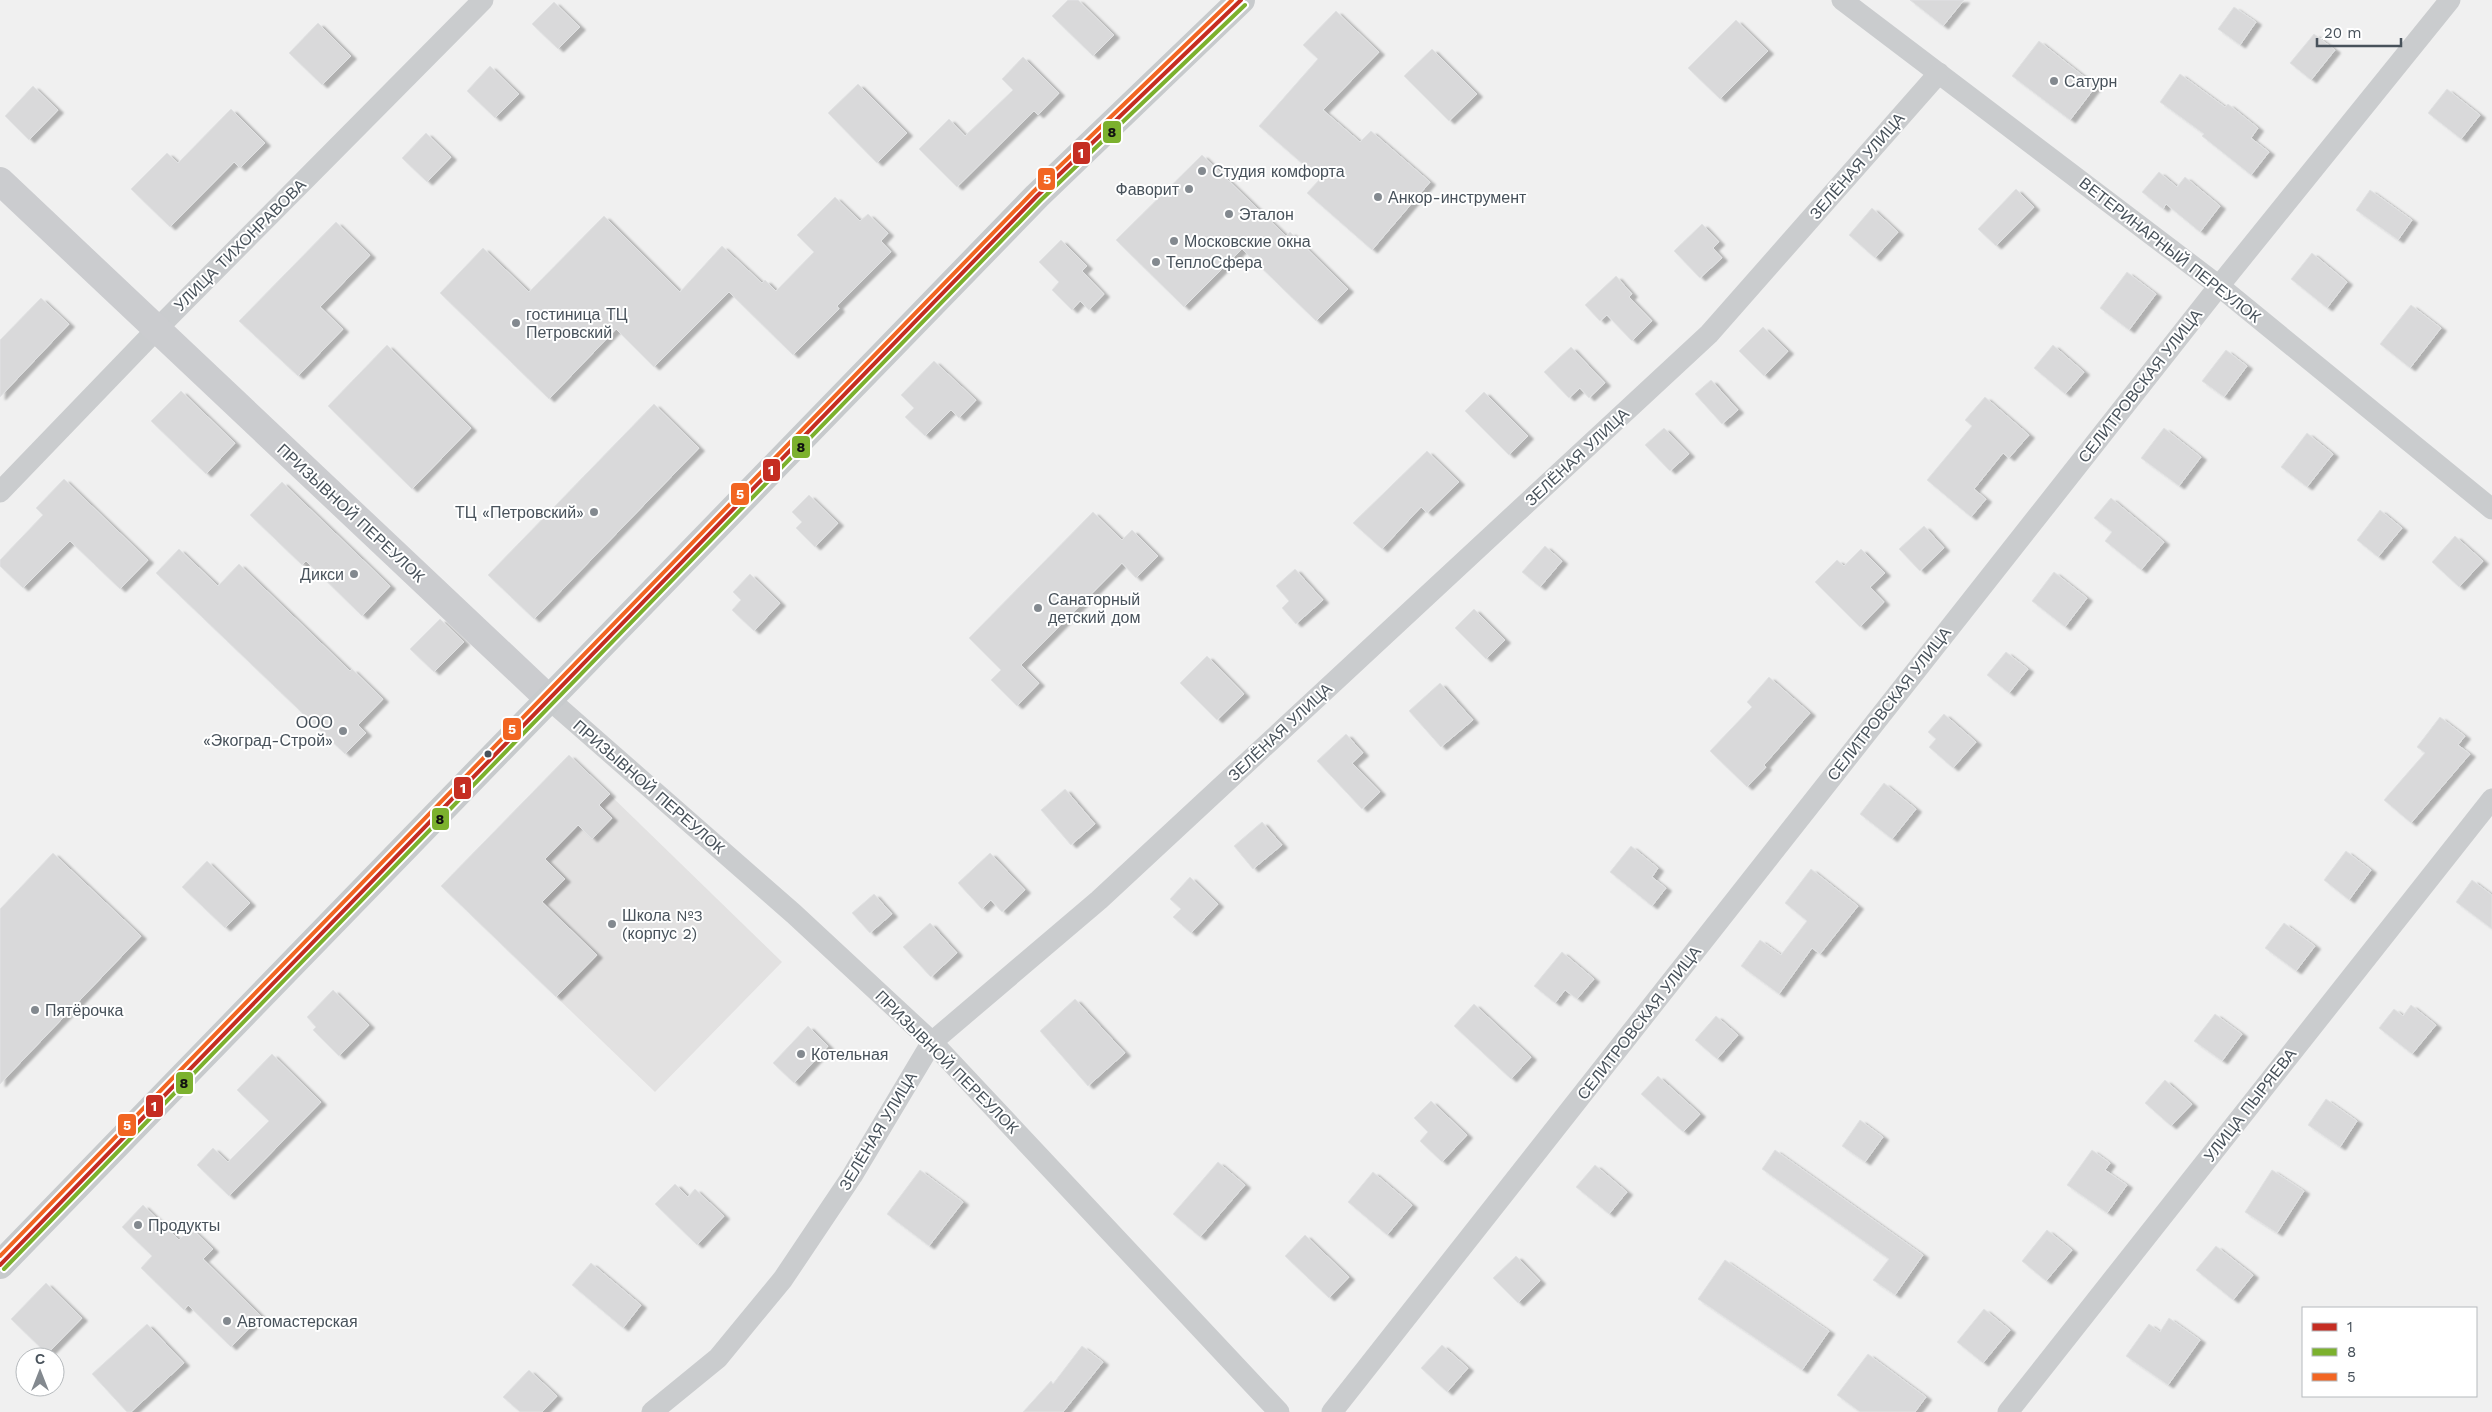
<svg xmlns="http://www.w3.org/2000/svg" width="2492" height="1412" font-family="'Work Sans',sans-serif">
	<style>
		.education { fill: #e2e1e1 }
		.building { fill: #d9d9da; stroke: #e1e2e3; filter: url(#shadow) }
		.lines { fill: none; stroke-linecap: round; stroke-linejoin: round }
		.street { stroke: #caccce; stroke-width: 21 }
		.secondary { stroke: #cbcccf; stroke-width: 28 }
		.primary { stroke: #c7cacc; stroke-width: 28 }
		.bus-1-casing { stroke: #fff; stroke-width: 8 }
		.bus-2-casing { stroke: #fff; stroke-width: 8 }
		.bus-3-casing { stroke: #fff; stroke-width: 8 }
		.bus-1 { stroke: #c52d22; stroke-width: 4 }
		.bus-2 { stroke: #7cb12e; stroke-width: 4 }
		.bus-3 { stroke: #f26522; stroke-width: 4 }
		.poi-dot { fill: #83898f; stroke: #fff; stroke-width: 2 }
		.bus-dot { fill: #48525b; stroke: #fff; stroke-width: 2 }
		.labels { text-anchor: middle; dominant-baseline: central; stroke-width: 4; stroke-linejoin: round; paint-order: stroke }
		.poi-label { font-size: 16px; fill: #48525b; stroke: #fff; text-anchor: start }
		.street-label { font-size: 16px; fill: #48525b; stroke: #fff }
		.line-badge { stroke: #fff; stroke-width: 2 }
		.badge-label { font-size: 14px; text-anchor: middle; font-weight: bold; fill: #fff }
		.pale-badge-label { font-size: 14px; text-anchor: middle; font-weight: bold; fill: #111 }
	</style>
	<defs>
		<filter id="shadow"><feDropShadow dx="5.5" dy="3" stdDeviation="1" flood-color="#0004"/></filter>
	</defs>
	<rect width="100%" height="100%" fill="#f0f0f0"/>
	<path class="education" d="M 569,755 L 782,962 L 655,1092 L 441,886 Z"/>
	<g class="building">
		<path d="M 1068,0 L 1078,0 L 1114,35 L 1093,56 L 1052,16 Z"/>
		<path d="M 1910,0 L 1964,0 L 1943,26 Z"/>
		<path d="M 554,2 L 580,27 L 558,49 L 532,24 Z"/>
		<path d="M 2234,7 L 2256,22 L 2240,45 L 2218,29 Z"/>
		<path d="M 1336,11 L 1379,52 L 1323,110 L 1360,142 L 1371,131 L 1430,182 L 1372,250 L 1307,193 L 1320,179 L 1259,126 L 1318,59 L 1303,45 Z"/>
		<path d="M 1736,20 L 1768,51 L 1720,99 L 1688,68 Z"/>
		<path d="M 318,23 L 351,56 L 322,85 L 289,53 Z"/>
		<path d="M 2314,34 L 2335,50 L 2311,80 L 2290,63 Z"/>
		<path d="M 2039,41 L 2096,86 L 2070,120 L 2012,76 Z"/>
		<path d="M 1432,49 L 1477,94 L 1449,121 L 1404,76 Z"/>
		<path d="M 1023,57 L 1059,93 L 1038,115 L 1034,111 L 957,187 L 919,149 L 949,119 L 965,136 L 1013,90 L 1002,79 Z"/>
		<path d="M 490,66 L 519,94 L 495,118 L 467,91 Z"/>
		<path d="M 2180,74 L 2225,107 L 2228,104 L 2258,128 L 2251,138 L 2269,152 L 2251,175 L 2202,136 L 2204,134 L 2160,102 Z"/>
		<path d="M 858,84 L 907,133 L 877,163 L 828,113 Z"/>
		<path d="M 33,86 L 58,110 L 29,140 L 5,116 Z"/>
		<path d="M 2447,89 L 2480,115 L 2461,139 L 2428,113 Z"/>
		<path d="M 231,109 L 265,143 L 240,168 L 234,162 L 170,227 L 131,189 L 167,153 L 178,163 Z"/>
		<path d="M 426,133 L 451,157 L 427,182 L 402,158 Z"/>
		<path d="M 1202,155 L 1286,236 L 1290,232 L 1348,289 L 1316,321 L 1242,249 L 1184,307 L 1116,240 Z"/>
		<path d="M 2159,172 L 2177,187 L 2185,177 L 2220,206 L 2200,232 L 2166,204 L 2163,209 L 2142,192 Z"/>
		<path d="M 2016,189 L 2034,207 L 1996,246 L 1978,229 Z"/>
		<path d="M 2370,190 L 2412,220 L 2398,240 L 2356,210 Z"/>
		<path d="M 835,197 L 860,221 L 868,214 L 888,233 L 881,241 L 891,252 L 837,306 L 839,309 L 793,355 L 729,292 L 654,367 L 616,329 L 549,399 L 440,293 L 483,248 L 529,292 L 604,216 L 680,292 L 722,246 L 762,283 L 765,280 L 776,291 L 814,252 L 797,235 Z"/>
		<path d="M 1872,208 L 1898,232 L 1875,258 L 1849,235 Z"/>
		<path d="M 336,222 L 370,255 L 320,307 L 343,329 L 298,376 L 239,321 Z"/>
		<path d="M 1702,224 L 1719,242 L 1713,248 L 1722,258 L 1700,278 L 1674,251 Z"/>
		<path d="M 1061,240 L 1087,266 L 1082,271 L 1104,294 L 1089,310 L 1080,301 L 1072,310 L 1052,290 L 1059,282 L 1039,262 Z"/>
		<path d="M 2312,253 L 2347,282 L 2327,308 L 2291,279 Z"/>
		<path d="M 2127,272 L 2156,294 L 2129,330 L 2100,308 Z"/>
		<path d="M 1616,276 L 1632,294 L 1629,297 L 1652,321 L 1632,341 L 1607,315 L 1600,321 L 1585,305 Z"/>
		<path d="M 41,298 L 69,324 L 0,397 L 0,340 Z"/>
		<path d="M 2411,305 L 2441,328 L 2410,368 L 2380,344 Z"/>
		<path d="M 1763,327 L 1788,351 L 1764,376 L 1739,351 Z"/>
		<path d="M 387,345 L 471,428 L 412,489 L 328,406 Z"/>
		<path d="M 2053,345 L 2084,372 L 2065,394 L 2034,368 Z"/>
		<path d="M 1571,347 L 1605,383 L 1589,398 L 1580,388 L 1569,398 L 1544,372 Z"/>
		<path d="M 2226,350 L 2247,366 L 2224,397 L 2202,381 Z"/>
		<path d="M 934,361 L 976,400 L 959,418 L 951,410 L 925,436 L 905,417 L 914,408 L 901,395 Z"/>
		<path d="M 1711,380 L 1738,410 L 1722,424 L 1695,394 Z"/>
		<path d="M 181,391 L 235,443 L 206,474 L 151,421 Z"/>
		<path d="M 1484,392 L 1528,436 L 1509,455 L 1465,411 Z"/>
		<path d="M 1985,397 L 2029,435 L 2009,458 L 2003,453 L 1974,489 L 1986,499 L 1971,517 L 1927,480 L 1972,426 L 1965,420 Z"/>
		<path d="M 654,404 L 699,448 L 534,619 L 488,575 Z"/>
		<path d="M 1664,428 L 1689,454 L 1670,471 L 1645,445 Z"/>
		<path d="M 2164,428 L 2201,457 L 2179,486 L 2141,458 Z"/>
		<path d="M 2307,433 L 2333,454 L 2307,487 L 2281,467 Z"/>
		<path d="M 1427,451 L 1459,482 L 1427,513 L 1421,507 L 1382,549 L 1353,523 Z"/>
		<path d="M 64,479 L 148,560 L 120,589 L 70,541 L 23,588 L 0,566 L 0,560 L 43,515 L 36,508 Z"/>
		<path d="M 282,482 L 390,586 L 362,616 L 306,561 L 302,565 L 250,515 Z"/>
		<path d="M 809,495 L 838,523 L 815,547 L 796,528 L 802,522 L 792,512 Z"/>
		<path d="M 2111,498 L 2164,542 L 2141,570 L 2105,541 L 2112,532 L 2094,518 Z"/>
		<path d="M 2380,510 L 2402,528 L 2378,557 L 2357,540 Z"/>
		<path d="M 1093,512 L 1122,540 L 1132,530 L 1158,556 L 1136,578 L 1122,563 L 1021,665 L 1039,683 L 1017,706 L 991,680 L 1001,670 L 969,638 Z"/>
		<path d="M 1924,526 L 1944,548 L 1920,571 L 1899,549 Z"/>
		<path d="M 2455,536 L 2483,561 L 2459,587 L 2432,562 Z"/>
		<path d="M 1545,546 L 1562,561 L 1540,587 L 1522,572 Z"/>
		<path d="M 179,549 L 218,586 L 239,564 L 350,671 L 352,669 L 383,699 L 358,725 L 366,733 L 345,754 L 156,573 Z"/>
		<path d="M 1861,549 L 1885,573 L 1870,587 L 1884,602 L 1860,627 L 1815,582 L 1837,560 L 1844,566 Z"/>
		<path d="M 1295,569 L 1323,600 L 1296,624 L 1282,608 L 1289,601 L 1276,586 Z"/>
		<path d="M 2054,572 L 2087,598 L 2065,627 L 2032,601 Z"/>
		<path d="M 750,574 L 780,603 L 754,631 L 732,610 L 741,600 L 733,592 Z"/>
		<path d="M 1474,609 L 1505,640 L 1486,659 L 1455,628 Z"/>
		<path d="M 440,619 L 464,642 L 434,672 L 410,649 Z"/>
		<path d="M 2006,652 L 2028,669 L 2009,693 L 1987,675 Z"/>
		<path d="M 1207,656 L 1244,694 L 1217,720 L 1180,683 Z"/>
		<path d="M 1769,677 L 1810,713 L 1764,765 L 1766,767 L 1747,787 L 1710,751 L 1752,707 L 1747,702 Z"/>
		<path d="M 1440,683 L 1473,720 L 1441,747 L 1409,711 Z"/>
		<path d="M 1944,714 L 1976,742 L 1953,768 L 1929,747 L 1936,739 L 1928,732 Z"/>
		<path d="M 2440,717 L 2465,736 L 2458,745 L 2470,754 L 2411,823 L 2384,800 L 2425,753 L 2417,747 Z"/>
		<path d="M 1346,734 L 1363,753 L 1352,763 L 1380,792 L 1362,809 L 1317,761 Z"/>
		<path d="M 569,755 L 610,794 L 599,805 L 612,818 L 592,839 L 578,825 L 545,859 L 565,879 L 542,902 L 597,955 L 556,997 L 441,886 Z"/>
		<path d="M 1884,783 L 1916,809 L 1892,839 L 1860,814 Z"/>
		<path d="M 1065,789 L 1095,824 L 1071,845 L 1041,810 Z"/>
		<path d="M 1262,822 L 1282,845 L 1253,869 L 1234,846 Z"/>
		<path d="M 1631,846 L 1658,868 L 1652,877 L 1666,888 L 1652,906 L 1610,872 Z"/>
		<path d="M 2346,851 L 2371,870 L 2349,900 L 2324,880 Z"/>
		<path d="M 53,853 L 141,936 L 0,1084 L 0,909 Z"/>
		<path d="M 990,853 L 1025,890 L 1002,912 L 991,900 L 982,909 L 958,883 Z"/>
		<path d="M 207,861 L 250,903 L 225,928 L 182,887 Z"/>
		<path d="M 1811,869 L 1858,906 L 1820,954 L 1812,948 L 1779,994 L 1741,966 L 1760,940 L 1781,955 L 1807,921 L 1785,903 Z"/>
		<path d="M 1190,877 L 1218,904 L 1191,933 L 1173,917 L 1181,909 L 1170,899 Z"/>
		<path d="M 2472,880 L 2492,895 L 2492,929 L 2456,902 Z"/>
		<path d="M 874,894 L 892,914 L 870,933 L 852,913 Z"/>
		<path d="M 930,923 L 957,953 L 931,977 L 903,947 Z"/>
		<path d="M 2284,923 L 2315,946 L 2296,971 L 2265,948 Z"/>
		<path d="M 1562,952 L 1594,979 L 1577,999 L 1565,990 L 1555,1003 L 1534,986 Z"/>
		<path d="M 333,990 L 369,1025 L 339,1056 L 313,1030 L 316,1027 L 307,1017 Z"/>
		<path d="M 1075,999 L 1125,1053 L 1088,1086 L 1040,1031 Z"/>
		<path d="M 1474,1004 L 1531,1057 L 1511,1079 L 1454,1026 Z"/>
		<path d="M 2411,1005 L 2436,1025 L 2412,1054 L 2379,1028 L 2394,1009 L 2403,1016 Z"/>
		<path d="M 2215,1014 L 2242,1034 L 2222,1061 L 2194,1041 Z"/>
		<path d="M 1716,1016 L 1738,1035 L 1717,1059 L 1695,1040 Z"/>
		<path d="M 808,1026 L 828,1046 L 794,1083 L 773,1063 Z"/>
		<path d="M 272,1054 L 321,1102 L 229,1196 L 197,1165 L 213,1148 L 228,1162 L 269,1121 L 237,1090 Z"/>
		<path d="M 1658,1076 L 1700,1114 L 1683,1132 L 1641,1094 Z"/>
		<path d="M 2165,1080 L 2192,1104 L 2171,1126 L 2145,1103 Z"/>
		<path d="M 2326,1099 L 2357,1121 L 2340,1147 L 2308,1125 Z"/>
		<path d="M 1431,1101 L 1467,1135 L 1442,1162 L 1420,1141 L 1428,1132 L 1414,1118 Z"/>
		<path d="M 1860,1120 L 1883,1137 L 1865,1162 L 1842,1146 Z"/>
		<path d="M 1775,1150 L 1923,1255 L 1895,1295 L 1873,1280 L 1889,1259 L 1762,1169 Z"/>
		<path d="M 2092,1150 L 2110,1163 L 2105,1170 L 2127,1185 L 2107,1213 L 2067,1185 Z"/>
		<path d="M 1218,1162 L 1245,1185 L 1200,1237 L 1173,1214 Z"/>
		<path d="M 1595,1165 L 1627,1192 L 1609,1214 L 1576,1187 Z"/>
		<path d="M 920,1170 L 963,1202 L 929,1246 L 887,1214 Z"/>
		<path d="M 2272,1170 L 2304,1191 L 2277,1233 L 2245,1212 Z"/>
		<path d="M 1373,1172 L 1412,1205 L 1387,1235 L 1348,1202 Z"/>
		<path d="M 675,1184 L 688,1197 L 695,1189 L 724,1216 L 697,1245 L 655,1204 Z"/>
		<path d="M 143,1205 L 179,1240 L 191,1228 L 213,1249 L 203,1259 L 261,1316 L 231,1347 L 188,1305 L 184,1310 L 141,1268 L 152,1256 L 122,1227 Z"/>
		<path d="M 2047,1230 L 2072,1250 L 2046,1281 L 2022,1261 Z"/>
		<path d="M 1305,1235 L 1349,1277 L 1329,1298 L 1285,1256 Z"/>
		<path d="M 2216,1246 L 2253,1275 L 2233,1300 L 2196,1270 Z"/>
		<path d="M 1516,1256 L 1540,1281 L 1518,1303 L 1493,1278 Z"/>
		<path d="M 1725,1260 L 1829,1331 L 1802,1370 L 1698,1299 Z"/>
		<path d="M 591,1263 L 641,1305 L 623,1328 L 572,1285 Z"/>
		<path d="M 46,1283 L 82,1318 L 47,1354 L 11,1319 Z"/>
		<path d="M 1984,1309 L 2010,1330 L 1983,1363 L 1957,1342 Z"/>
		<path d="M 2169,1318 L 2200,1340 L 2168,1385 L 2126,1356 L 2149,1324 L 2160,1332 Z"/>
		<path d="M 147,1324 L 184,1363 L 131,1412 L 127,1412 L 92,1374 Z"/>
		<path d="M 1442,1345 L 1468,1368 L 1447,1392 L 1421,1368 Z"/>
		<path d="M 1082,1346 L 1103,1362 L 1063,1412 L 1023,1412 L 1051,1381 L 1053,1384 Z"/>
		<path d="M 1868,1354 L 1926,1397 L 1915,1412 L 1860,1412 L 1837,1395 Z"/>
		<path d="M 529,1370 L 557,1396 L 542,1412 L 520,1412 L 503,1397 Z"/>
	</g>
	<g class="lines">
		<g class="street">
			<path d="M 1842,0 L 2219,286 L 2492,509"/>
			<path d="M 0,492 L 156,330 L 483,0"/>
			<path d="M 550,700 L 794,914 L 932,1042 L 1279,1412"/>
			<path d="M 652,1412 L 718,1358 L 783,1279 L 852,1176 L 932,1042 L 1099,900 L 1709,334 L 1939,73"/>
			<path d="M 1332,1412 L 2219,286 L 2450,0"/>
			<path d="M 2008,1412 L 2492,799"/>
		</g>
		<path class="secondary" d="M 0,181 L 550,700"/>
		<path class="primary" d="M 0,1265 L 1037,196 L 1241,0"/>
		<defs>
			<path id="bus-1" d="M 0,1265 L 1037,196 L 1241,0"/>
			<path id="bus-2" d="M 4,1269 L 1041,200 L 1245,5"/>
			<path id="bus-3" d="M 0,1256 L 1033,192 L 1232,0"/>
		</defs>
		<use href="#bus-1" class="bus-1-casing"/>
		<use href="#bus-2" class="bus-2-casing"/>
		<use href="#bus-3" class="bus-3-casing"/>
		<use href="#bus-1" class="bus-1"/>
		<use href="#bus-2" class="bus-2"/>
		<use href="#bus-3" class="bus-3"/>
	</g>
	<g class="poi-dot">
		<circle cx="2054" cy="81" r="5"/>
		<circle cx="1202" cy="171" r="5"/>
		<circle cx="1189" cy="189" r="5"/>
		<circle cx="1378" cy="197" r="5"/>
		<circle cx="1229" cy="214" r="5"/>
		<circle cx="1174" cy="241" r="5"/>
		<circle cx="1156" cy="262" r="5"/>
		<circle cx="516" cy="323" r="5"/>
		<circle cx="594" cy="512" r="5"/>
		<circle cx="354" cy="574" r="5"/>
		<circle cx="1038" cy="608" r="5"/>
		<circle cx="343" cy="731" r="5"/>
		<circle cx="612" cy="924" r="5"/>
		<circle cx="35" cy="1010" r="5"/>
		<circle cx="801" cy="1054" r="5"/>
		<circle cx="138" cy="1225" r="5"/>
		<circle cx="227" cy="1321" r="5"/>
	</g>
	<circle class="bus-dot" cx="488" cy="754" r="4.5"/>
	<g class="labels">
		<g class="poi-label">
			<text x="2064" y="81">Сатурн</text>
			<text x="1212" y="171">Студия комфорта</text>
			<text x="1179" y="189" text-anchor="end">Фаворит</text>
			<text x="1388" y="197">Анкор-инструмент</text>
			<text x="1239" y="214">Эталон</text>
			<text x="1184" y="241">Московские окна</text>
			<text x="1166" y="262">ТеплоСфера</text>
			<text x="526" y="314">гостиница ТЦ<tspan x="526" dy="18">Петровский</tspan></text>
			<text x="584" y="512" text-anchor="end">ТЦ «Петровский»</text>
			<text x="344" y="574" text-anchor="end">Дикси</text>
			<text x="1048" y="599">Санаторный<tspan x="1048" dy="18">детский дом</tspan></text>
			<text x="333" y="722" text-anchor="end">ООО<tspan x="333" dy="18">«Экоград-Строй»</tspan></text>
			<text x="622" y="915">Школа №3<tspan x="622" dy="18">(корпус 2)</tspan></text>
			<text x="45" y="1010">Пятёрочка</text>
			<text x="811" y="1054">Котельная</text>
			<text x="148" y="1225">Продукты</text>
			<text x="237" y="1321">Автомастерская</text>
		</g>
		<g class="street-label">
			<text transform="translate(1857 166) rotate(-49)">ЗЕЛЁНАЯ УЛИЦА</text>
			<text transform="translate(240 245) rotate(-45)">УЛИЦА ТИХОНРАВОВА</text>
			<text transform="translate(2170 250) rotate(38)">ВЕТЕРИНАРНЫЙ ПЕРЕУЛОК</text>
			<text transform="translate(2140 386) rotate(-52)">СЕЛИТРОВСКАЯ УЛИЦА</text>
			<text transform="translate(1577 457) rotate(-43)">ЗЕЛЁНАЯ УЛИЦА</text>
			<text transform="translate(351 513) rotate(43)">ПРИЗЫВНОЙ ПЕРЕУЛОК</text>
			<text transform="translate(1889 704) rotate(-52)">СЕЛИТРОВСКАЯ УЛИЦА</text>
			<text transform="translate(1280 732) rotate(-43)">ЗЕЛЁНАЯ УЛИЦА</text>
			<text transform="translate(649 787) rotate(41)">ПРИЗЫВНОЙ ПЕРЕУЛОК</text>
			<text transform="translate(1639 1023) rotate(-52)">СЕЛИТРОВСКАЯ УЛИЦА</text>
			<text transform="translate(947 1062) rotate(45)">ПРИЗЫВНОЙ ПЕРЕУЛОК</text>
			<text transform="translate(2250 1105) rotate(-52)">УЛИЦА ПЫРЯЕВА</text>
			<text transform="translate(878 1131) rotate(-59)">ЗЕЛЁНАЯ УЛИЦА</text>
		</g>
	</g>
	<g class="line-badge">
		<rect x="1102" y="120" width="20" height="24" rx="5" fill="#7cb12e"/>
		<rect x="1072" y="141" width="19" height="24" rx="5" fill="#c52d22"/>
		<rect x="1037" y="167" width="19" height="24" rx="5" fill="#f26522"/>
		<rect x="791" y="435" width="20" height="24" rx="5" fill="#7cb12e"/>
		<rect x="762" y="458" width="19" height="24" rx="5" fill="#c52d22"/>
		<rect x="730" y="482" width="20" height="24" rx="5" fill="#f26522"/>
		<rect x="502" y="717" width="20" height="24" rx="5" fill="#f26522"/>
		<rect x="453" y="776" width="19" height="24" rx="5" fill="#c52d22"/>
		<rect x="431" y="807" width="19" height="24" rx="5" fill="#7cb12e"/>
		<rect x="175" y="1071" width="19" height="24" rx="5" fill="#7cb12e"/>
		<rect x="145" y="1094" width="19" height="24" rx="5" fill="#c52d22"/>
		<rect x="117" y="1113" width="20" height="24" rx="5" fill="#f26522"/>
	</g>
	<g class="badge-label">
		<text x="1081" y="158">1</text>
		<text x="1047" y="184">5</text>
		<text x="771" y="475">1</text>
		<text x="740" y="499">5</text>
		<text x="512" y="734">5</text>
		<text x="463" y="793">1</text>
		<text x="154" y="1111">1</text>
		<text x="127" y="1130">5</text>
	</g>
	<g class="pale-badge-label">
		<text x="1112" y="137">8</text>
		<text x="801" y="452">8</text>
		<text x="440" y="824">8</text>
		<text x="184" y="1088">8</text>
	</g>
	<rect x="2302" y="1307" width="175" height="90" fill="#ffffff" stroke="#b6babd"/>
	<rect x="2312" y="1323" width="25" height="8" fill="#c52d22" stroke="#b6babd"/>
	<text x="2347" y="1332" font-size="15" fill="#48525b">1</text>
	<rect x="2312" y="1348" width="25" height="8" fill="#7cb12e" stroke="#b6babd"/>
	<text x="2347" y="1357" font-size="15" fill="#48525b">8</text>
	<rect x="2312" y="1373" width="25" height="8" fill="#f26522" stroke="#b6babd"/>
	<text x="2347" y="1382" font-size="15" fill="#48525b">5</text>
	<g transform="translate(40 1372)"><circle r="24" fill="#ffffff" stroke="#b6babd"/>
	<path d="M0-4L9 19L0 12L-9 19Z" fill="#83898f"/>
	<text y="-8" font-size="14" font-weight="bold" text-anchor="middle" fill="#48525b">С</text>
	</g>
	<path d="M2317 38v8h84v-8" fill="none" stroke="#48525b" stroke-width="2.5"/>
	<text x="2324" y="38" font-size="15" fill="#48525b" stroke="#ffffff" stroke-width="4" paint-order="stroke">20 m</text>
</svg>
